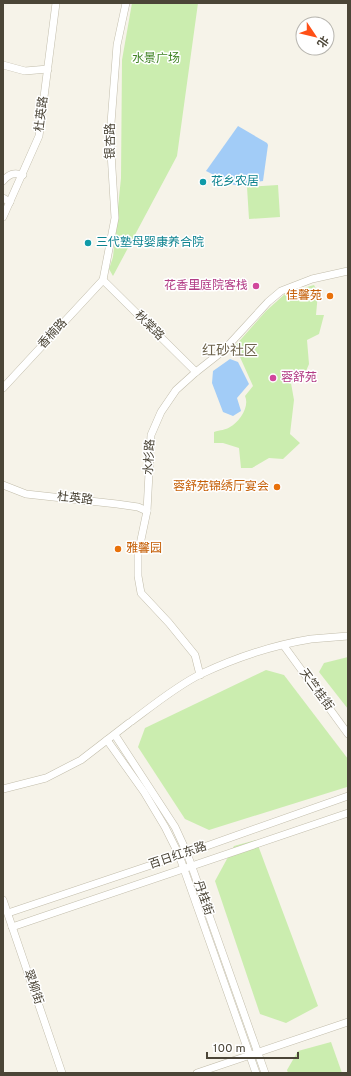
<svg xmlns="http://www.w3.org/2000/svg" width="351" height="1076" font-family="Overpass,'Noto Sans SC',sans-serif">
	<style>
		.green { fill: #cbedaf }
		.water { fill: #a2ccf7 }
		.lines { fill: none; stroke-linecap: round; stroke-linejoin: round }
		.minor-casing { stroke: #c2bdab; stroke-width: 8 }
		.minor { stroke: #fff; stroke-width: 7 }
		.culture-dot { fill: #0f9aa8; stroke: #fff; stroke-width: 1.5 }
		.hotel-dot { fill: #d1479c; stroke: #fff; stroke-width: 1.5 }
		.food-dot { fill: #e8710a; stroke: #fff; stroke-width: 1.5 }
		.labels { text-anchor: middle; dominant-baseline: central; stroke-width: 3; stroke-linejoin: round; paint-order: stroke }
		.park-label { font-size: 12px; fill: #3f8324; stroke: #fff }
		.street-label { font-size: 12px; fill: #4b4537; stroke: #fff }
		.culture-label { font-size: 12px; fill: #0d838f; stroke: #fff; text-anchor: start }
		.hotel-label { font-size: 12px; fill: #b23c85; stroke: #fff; text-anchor: end }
		.food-label { font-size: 12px; fill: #c56008; stroke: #fff; text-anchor: end }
		.quarter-label { font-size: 14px; fill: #6e644d; stroke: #fff }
	</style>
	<rect width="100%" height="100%" fill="#f6f3e9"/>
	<g class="green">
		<path d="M 132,3 L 198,3 L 177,156 L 113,276 L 109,269 L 113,257 L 121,178 L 122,60 Z"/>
		<path d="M 278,185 L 280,217 L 249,219 L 247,187 Z"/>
		<path d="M 314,285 L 318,293 L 316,315 L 324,315 L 319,334 L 307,340 L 309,364 L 304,376 L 291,383 L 294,400 L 290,434 L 300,443 L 283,459 L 269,458 L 252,468 L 241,468 L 239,448 L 223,443 L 214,443 L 214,432 C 220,430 226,430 230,427 C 239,422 250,407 245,396 L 253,386 L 235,346 L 266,311 L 286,293 Z"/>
		<path d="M 348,657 L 348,709 L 319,672 L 324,663 Z"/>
		<path d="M 266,670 L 284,675 L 348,759 L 348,786 L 347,787 L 209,830 L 185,819 L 138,747 L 145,728 Z"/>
		<path d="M 256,840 L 318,1006 L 286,1023 L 260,1014 L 215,881 L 234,846 Z"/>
		<path d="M 331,1042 L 342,1073 L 288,1073 L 287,1070 L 298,1051 Z"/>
	</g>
	<g class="water">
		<path d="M 238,126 L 267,143 L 268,145 L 263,181 L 234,185 L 206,171 Z"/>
		<path d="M 230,359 L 238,362 L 249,384 L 237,398 L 241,411 L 233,416 L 223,412 L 212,383 L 213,371 Z"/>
	</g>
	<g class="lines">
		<defs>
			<g id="minor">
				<path d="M 3,65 L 25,71 L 48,69"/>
				<path d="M 3,181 C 9,174 14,172 23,175"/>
				<path d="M 3,198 L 10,202"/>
				<path d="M 3,217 L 39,136 L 56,3"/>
				<path d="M 103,280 L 196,372"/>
				<path d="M 3,388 L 103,280 L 115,218 L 110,136 L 117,45 L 126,3"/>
				<path d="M 3,485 L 26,494 L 117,504 L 138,507 L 147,511"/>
				<path d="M 284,646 L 348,734"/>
				<path d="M 200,675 L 195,655 L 169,623 L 141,593 L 138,576 L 138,554 L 147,511 L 151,435 L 161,412 L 176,390 L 196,372 L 224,350 L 268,302 L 281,291 L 312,279 L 348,271"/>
				<path d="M 132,721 C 152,706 178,685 201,674 C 235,658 274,645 311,639 C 323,638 336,637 348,636"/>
				<path d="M 115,735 L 175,827 L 187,853 L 265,1073"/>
				<path d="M 107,740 L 144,792 L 165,827 L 179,855 L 256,1073"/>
				<path d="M 3,789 L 46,778 L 81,760 L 129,723"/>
				<path d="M 3,900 L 62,1073"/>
				<path d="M 8,913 L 187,853 L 348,796"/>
				<path d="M 12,927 L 348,813"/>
				<path d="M 197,1073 L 348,1022"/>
			</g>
		</defs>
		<use href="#minor" class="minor-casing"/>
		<use href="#minor" class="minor"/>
	</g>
	<g class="culture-dot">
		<circle cx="203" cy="182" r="4"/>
		<circle cx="88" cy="243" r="4"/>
	</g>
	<g class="hotel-dot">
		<circle cx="256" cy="286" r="4"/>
		<circle cx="273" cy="378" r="4"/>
	</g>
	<g class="food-dot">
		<circle cx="330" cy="296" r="4"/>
		<circle cx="277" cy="487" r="4"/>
		<circle cx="118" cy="549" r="4"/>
	</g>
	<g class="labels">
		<g class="park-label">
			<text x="156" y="59">水景广场</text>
		</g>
		<g class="street-label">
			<text transform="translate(42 114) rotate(-83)">杜英路</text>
			<text transform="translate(111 141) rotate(-90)">银杏路</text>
			<text transform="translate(149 326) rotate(45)">秋棠路</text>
			<text transform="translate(53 334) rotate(-47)">香楠路</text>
			<text transform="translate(150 457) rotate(-87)">水杉路</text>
			<text transform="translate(75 499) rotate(6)">杜英路</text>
			<text transform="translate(316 690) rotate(54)">天竺桂街</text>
			<text transform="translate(178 856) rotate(-19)">百日红东路</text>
			<text transform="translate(203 898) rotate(71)">丹桂街</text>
			<text transform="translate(33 987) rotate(71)">翠柳街</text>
		</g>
		<g class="culture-label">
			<text x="211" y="182">花乡农居</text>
			<text x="96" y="243">三代塾母婴康养合院</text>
		</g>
		<g class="hotel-label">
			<text x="248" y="286">花香里庭院客栈</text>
			<text x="281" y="378" text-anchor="start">蓉舒苑</text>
		</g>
		<g class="food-label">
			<text x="322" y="296">佳馨苑</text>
			<text x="269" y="487">蓉舒苑锦绣厅宴会</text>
			<text x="126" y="549" text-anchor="start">雅馨园</text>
		</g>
		<g class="quarter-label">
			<text x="230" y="351">红砂社区</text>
		</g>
	</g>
	<rect width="351" height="1076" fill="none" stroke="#4b4537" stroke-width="8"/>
	<g transform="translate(315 36) rotate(125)"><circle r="19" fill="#ffffff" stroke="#b7b5af"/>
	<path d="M0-3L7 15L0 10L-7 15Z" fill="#ff5017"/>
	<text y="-6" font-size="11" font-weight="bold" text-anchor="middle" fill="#4b4537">北</text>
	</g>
	<path d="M207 1052v6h91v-6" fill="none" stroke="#4b4537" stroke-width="2"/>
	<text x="213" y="1052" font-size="12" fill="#4b4537" stroke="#ffffff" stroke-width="3" paint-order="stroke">100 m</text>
</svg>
